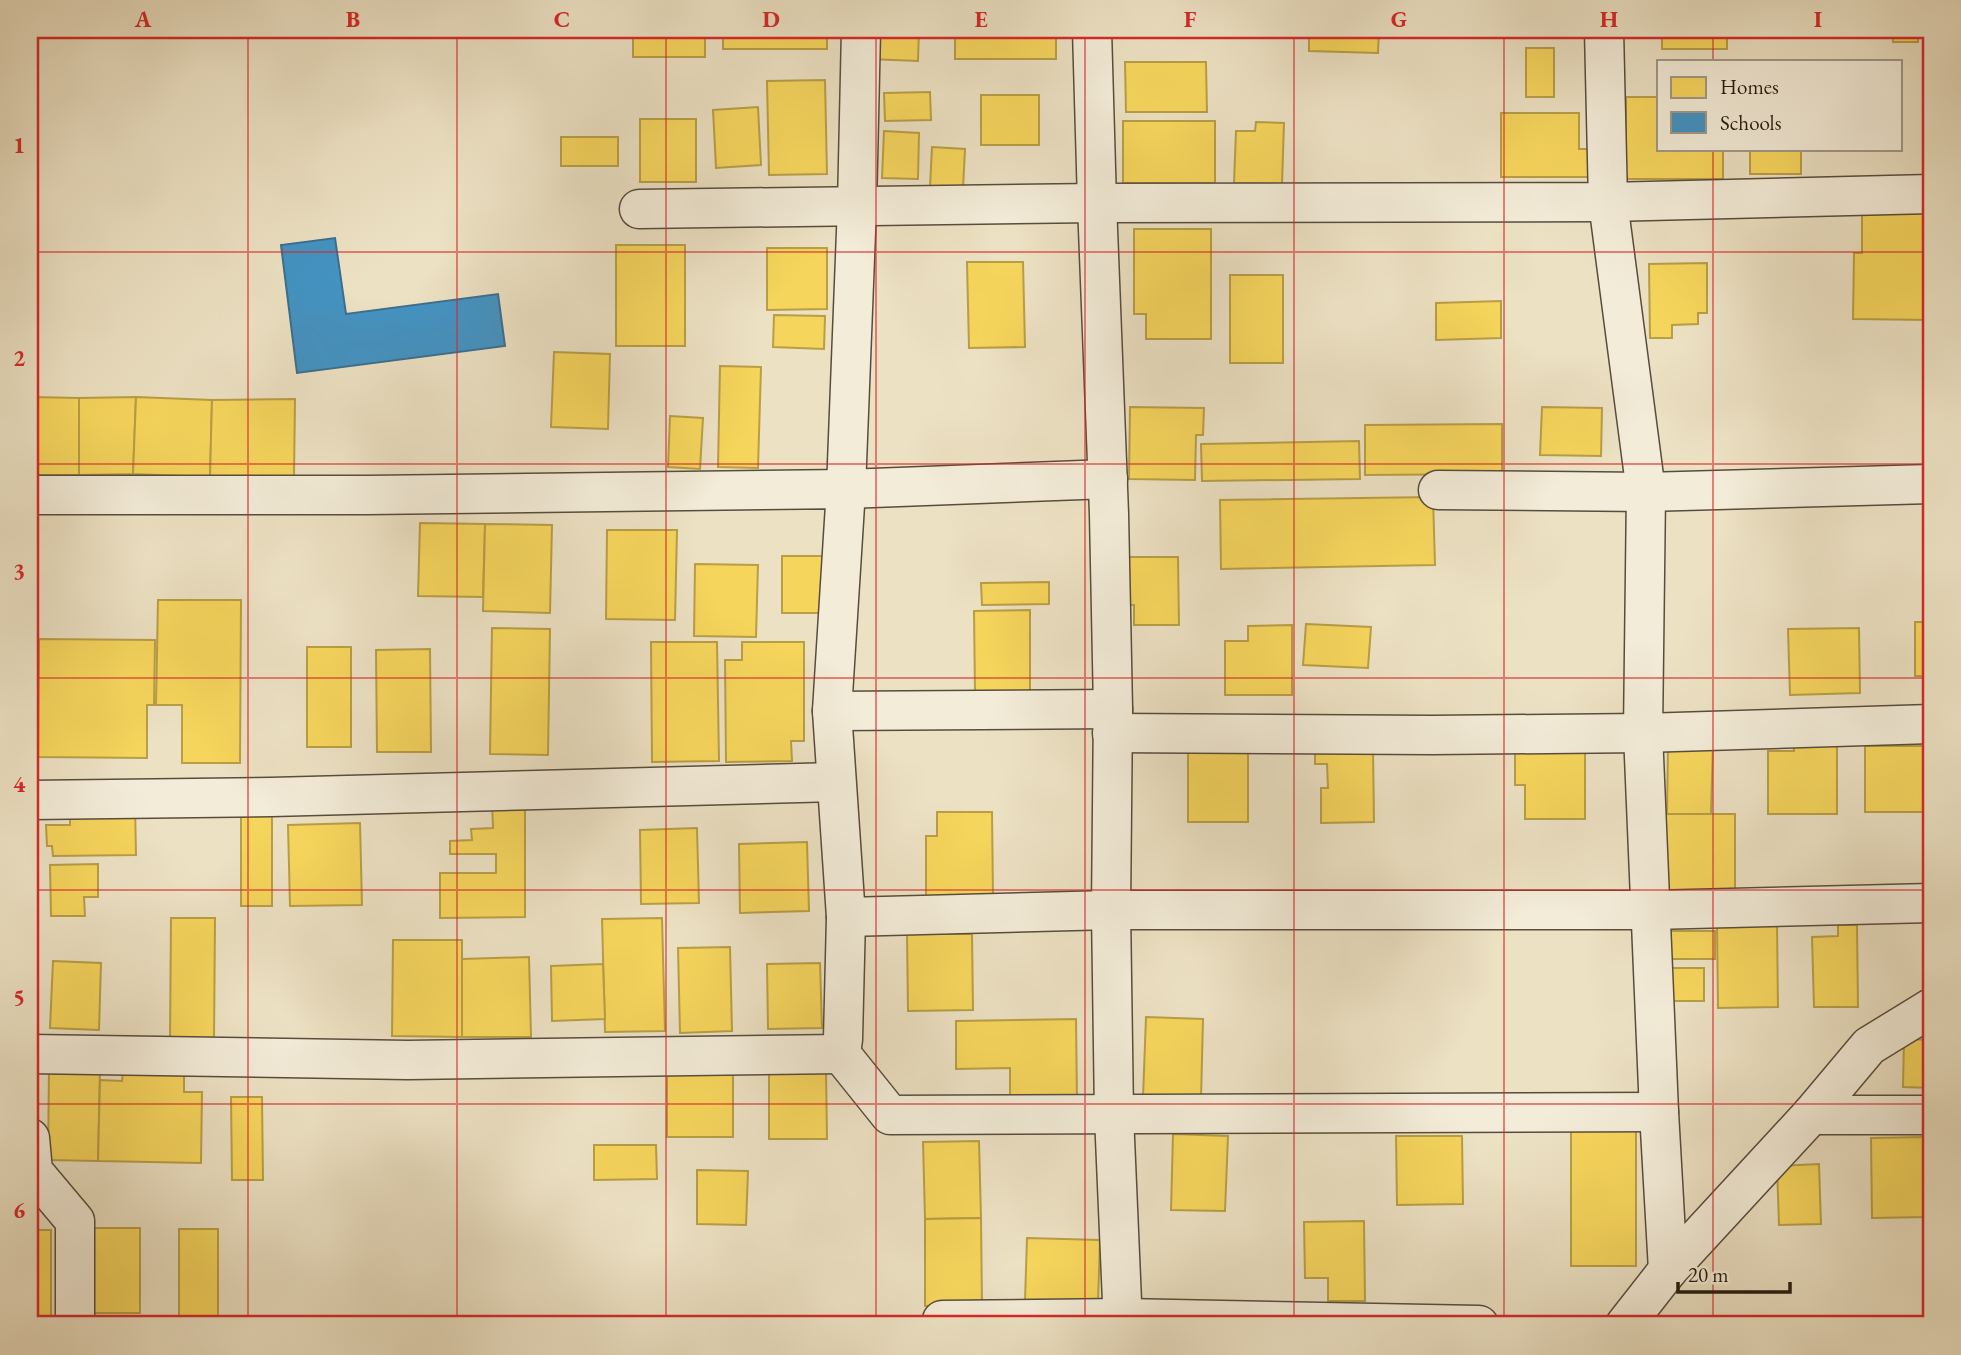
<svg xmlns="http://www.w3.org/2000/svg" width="1961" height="1355" font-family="'EB Garamond',serif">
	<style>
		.homes { fill: #f6d55c; stroke: #b89e45; stroke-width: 2 }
		.schools { fill: #4393c3; stroke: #3b6f8d; stroke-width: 2 }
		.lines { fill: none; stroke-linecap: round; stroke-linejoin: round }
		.minor-casing { stroke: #584d3d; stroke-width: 41 }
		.minor { stroke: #f3ecd8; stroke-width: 38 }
		.grid { fill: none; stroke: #d62828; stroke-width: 2; stroke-opacity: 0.55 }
		.neatline { fill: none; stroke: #d62828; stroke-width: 2.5 }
		.grid-label { font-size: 23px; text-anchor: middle; font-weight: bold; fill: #d62828 }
	</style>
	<rect width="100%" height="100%" fill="#ece1c3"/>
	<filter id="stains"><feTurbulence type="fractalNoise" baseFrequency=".00286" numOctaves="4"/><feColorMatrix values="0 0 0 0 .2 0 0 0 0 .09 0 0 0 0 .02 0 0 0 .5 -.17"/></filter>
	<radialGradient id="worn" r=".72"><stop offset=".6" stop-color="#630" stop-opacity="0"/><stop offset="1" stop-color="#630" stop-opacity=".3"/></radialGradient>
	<g class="homes">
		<rect x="633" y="30" width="72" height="27"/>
		<rect x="723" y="30" width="104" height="19"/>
		<path d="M 869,30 L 919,30 L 918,61 L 868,59 Z"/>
		<rect x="955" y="30" width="101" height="29"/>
		<path d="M 1309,30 L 1379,30 L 1378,53 L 1309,51 Z"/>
		<rect x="1662" y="30" width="65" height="19"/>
		<rect x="1742" y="30" width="66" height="8"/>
		<rect x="1833" y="30" width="60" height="2"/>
		<rect x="1893" y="30" width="25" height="12"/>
		<rect x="1924" y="30" width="7" height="10"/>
		<rect x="1526" y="48" width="28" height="49"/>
		<path d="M 1125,62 L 1206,62 L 1207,112 L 1126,112 Z"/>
		<path d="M 825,80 L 827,174 L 769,175 L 767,81 Z"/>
		<path d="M 930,92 L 931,120 L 885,121 L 884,93 Z"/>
		<rect x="981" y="95" width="58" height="50"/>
		<path d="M 1626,97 L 1658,97 L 1658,149 L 1723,149 L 1723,179 L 1626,179 Z"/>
		<path d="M 758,107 L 761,165 L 716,168 L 713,110 Z"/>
		<path d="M 1501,113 L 1579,113 L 1579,149 L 1592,149 L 1592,177 L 1501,177 Z"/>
		<rect x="640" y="119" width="56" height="63"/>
		<rect x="1123" y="121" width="92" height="62"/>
		<path d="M 1256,122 L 1284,123 L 1282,184 L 1234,183 L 1236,131 L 1255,131 Z"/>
		<path d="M 884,131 L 919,133 L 918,179 L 882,178 Z"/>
		<rect x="561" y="137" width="57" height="29"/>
		<path d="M 932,147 L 965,149 L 963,189 L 930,187 Z"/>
		<rect x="1750" y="149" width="51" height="25"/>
		<path d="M 1862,205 L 1931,206 L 1931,320 L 1853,319 L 1854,253 L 1862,253 Z"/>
		<path d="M 1134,229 L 1211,229 L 1211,339 L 1146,339 L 1146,314 L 1134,314 Z"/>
		<rect x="616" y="245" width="69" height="101"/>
		<path d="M 767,248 L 827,248 L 827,309 L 767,310 Z"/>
		<path d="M 967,262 L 1023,262 L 1025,347 L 969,348 Z"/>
		<path d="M 1707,263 L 1707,313 L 1698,313 L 1698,324 L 1672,325 L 1672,338 L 1650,338 L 1649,264 Z"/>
		<rect x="1230" y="275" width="53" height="88"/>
		<path d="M 1501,301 L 1501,338 L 1436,340 L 1436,303 Z"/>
		<path d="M 774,315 L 825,316 L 824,349 L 773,347 Z"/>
		<path d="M 554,352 L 610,354 L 608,429 L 551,427 Z"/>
		<path d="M 720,366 L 761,367 L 758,468 L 718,467 Z"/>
		<path d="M 30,397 L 79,398 L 79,475 L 30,475 Z"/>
		<path d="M 136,397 L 133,474 L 79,475 L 79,398 Z"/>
		<path d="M 136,397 L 212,400 L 210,477 L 133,474 Z"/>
		<path d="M 295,399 L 294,476 L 210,477 L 212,400 Z"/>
		<path d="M 1130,407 L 1204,408 L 1203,435 L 1196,435 L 1195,480 L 1129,479 Z"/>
		<path d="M 1542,407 L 1602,408 L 1601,456 L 1540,455 Z"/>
		<path d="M 670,416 L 703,418 L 700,469 L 668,467 Z"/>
		<path d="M 1502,424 L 1502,474 L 1365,475 L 1365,425 Z"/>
		<path d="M 1359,441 L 1360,479 L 1202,481 L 1201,444 Z"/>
		<path d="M 1433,497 L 1435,565 L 1221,569 L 1220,500 Z"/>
		<path d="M 420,523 L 485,524 L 483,597 L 418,596 Z"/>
		<path d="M 485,524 L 552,525 L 550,613 L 483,611 Z"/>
		<path d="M 607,530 L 677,530 L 675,620 L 606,619 Z"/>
		<path d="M 782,556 L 828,556 L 829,613 L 782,613 Z"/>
		<path d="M 1121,557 L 1178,557 L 1179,625 L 1134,625 L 1134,605 L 1122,605 Z"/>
		<path d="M 695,564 L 758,565 L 756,637 L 694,636 Z"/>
		<path d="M 1049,582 L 1049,604 L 982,605 L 981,583 Z"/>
		<path d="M 158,600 L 241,600 L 240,763 L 182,763 L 182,705 L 156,705 Z"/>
		<path d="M 1030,610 L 1030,693 L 975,693 L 974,611 Z"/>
		<rect x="1915" y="622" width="16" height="54"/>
		<path d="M 1306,624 L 1371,627 L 1368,668 L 1303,665 Z"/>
		<path d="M 1292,625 L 1292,695 L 1225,695 L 1225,641 L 1248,641 L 1248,626 Z"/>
		<path d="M 492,628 L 550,629 L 548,755 L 490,754 Z"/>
		<path d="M 1859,628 L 1860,693 L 1790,695 L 1788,629 Z"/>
		<path d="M 39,639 L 155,640 L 154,705 L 147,705 L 147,758 L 38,757 Z"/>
		<path d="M 651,642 L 717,642 L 719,761 L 652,762 Z"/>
		<path d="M 742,642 L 804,642 L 804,741 L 791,741 L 792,761 L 726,762 L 725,660 L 742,660 Z"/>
		<rect x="307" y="647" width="44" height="100"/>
		<path d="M 430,649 L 431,752 L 377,752 L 376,650 Z"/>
		<path d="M 1794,742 L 1837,742 L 1837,814 L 1768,814 L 1768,751 L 1794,751 Z"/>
		<path d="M 1515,745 L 1585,745 L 1585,819 L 1525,819 L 1525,785 L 1515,785 Z"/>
		<path d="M 1668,745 L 1713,745 L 1711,814 L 1667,814 Z"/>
		<rect x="1865" y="746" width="66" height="66"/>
		<path d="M 1373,747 L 1374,822 L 1321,823 L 1321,788 L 1328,788 L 1327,764 L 1315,764 L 1315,748 Z"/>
		<rect x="1188" y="749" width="60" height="73"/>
		<path d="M 492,801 L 525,801 L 525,917 L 440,918 L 440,873 L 496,873 L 496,854 L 450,854 L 450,841 L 472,840 L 471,829 L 493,828 Z"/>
		<path d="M 135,805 L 136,855 L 53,856 L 52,846 L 47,846 L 46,825 L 70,825 L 70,806 Z"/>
		<rect x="241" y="810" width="31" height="96"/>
		<path d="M 937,812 L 992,812 L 993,897 L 926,897 L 926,836 L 937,836 Z"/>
		<rect x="1661" y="814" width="74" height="80"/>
		<path d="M 360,823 L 362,905 L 290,906 L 288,825 Z"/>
		<path d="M 697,828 L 699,903 L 641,904 L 640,830 Z"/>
		<path d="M 807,842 L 809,911 L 740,913 L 739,844 Z"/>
		<path d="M 98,864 L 98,897 L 84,897 L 85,916 L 51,916 L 50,865 Z"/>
		<path d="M 171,918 L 215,918 L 214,1041 L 170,1041 Z"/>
		<path d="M 662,918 L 665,1031 L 605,1032 L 602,919 Z"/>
		<path d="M 1717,924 L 1777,924 L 1778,1007 L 1718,1008 Z"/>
		<path d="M 1838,925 L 1857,925 L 1858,1007 L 1814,1007 L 1812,937 L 1838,936 Z"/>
		<rect x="1661" y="931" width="54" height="28"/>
		<path d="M 907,934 L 972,934 L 973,1010 L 908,1011 Z"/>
		<path d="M 393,940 L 462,940 L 462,1037 L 392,1036 Z"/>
		<path d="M 730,947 L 732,1031 L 680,1033 L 678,948 Z"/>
		<path d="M 529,957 L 531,1037 L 462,1037 L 462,959 Z"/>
		<path d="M 53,961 L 101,963 L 99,1030 L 50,1028 Z"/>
		<path d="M 820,963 L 822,1028 L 768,1029 L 767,964 Z"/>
		<path d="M 603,964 L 605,1019 L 552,1021 L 551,966 Z"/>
		<rect x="1663" y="968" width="41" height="33"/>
		<path d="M 1146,1017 L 1203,1019 L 1201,1099 L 1143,1097 Z"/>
		<path d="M 1076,1019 L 1077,1103 L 1010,1096 L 1010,1068 L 956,1069 L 956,1021 Z"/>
		<path d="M 1904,1039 L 1931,1040 L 1931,1088 L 1903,1087 Z"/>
		<path d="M 49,1067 L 100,1068 L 98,1161 L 48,1160 Z"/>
		<rect x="667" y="1070" width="66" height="67"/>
		<path d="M 123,1072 L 184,1073 L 184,1092 L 202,1092 L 201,1163 L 98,1161 L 100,1080 L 122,1081 Z"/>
		<path d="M 769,1072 L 826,1072 L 827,1139 L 769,1139 Z"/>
		<path d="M 231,1097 L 262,1097 L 263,1180 L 232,1180 Z"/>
		<rect x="1571" y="1131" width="65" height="135"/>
		<path d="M 1173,1134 L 1228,1136 L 1225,1211 L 1171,1210 Z"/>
		<path d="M 1396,1136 L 1462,1136 L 1463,1204 L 1397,1205 Z"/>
		<path d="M 1925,1137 L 1927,1217 L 1872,1218 L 1871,1138 Z"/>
		<path d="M 979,1141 L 981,1218 L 925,1219 L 923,1142 Z"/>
		<path d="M 594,1145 L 656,1145 L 657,1179 L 594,1180 Z"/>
		<path d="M 1819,1164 L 1821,1224 L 1779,1225 L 1777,1166 Z"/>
		<path d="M 697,1170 L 748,1171 L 746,1225 L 697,1224 Z"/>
		<path d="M 981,1218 L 982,1305 L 925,1306 L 925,1219 Z"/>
		<path d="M 1364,1221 L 1365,1301 L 1328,1301 L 1328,1278 L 1305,1278 L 1304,1222 Z"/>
		<rect x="1930" y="1227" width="1" height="72"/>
		<rect x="83" y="1228" width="57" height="85"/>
		<rect x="179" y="1229" width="39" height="88"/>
		<rect x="30" y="1230" width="21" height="88"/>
		<path d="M 1027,1238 L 1100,1240 L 1098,1303 L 1025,1301 Z"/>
	</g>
	<path class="schools" d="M 335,238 L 346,314 L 498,294 L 505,346 L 297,373 L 281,245 Z"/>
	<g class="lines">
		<defs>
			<g id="minor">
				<path d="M 861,30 L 857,206 L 846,489 L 1108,479"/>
				<path d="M 1092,30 L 1097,203 L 1109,514 L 1113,709 L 1111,910 L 1114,1115 L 1123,1325"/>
				<path d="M 1604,30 L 1608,202 L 1646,492 L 1643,733 L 1659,1112 L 1668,1270"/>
				<path d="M 639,209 L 1097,203 L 1608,202 L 1931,194"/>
				<path d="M 1438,490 L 1646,492 L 1931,484"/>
				<path d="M 30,495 L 368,495 L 846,489 L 832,711 L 846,917 L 843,1039 L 841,1054 L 408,1060 L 30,1054"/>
				<path d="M 832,711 L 1113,709"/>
				<path d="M 1112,733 L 1433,735 L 1643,733 L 1931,724"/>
				<path d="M 30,800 L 271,797 L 836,782"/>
				<path d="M 846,917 L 1111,910 L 1651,910 L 1931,903"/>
				<path d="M 841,1054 L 890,1115 L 1659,1112"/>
				<path d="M 1811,1115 L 1931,1115"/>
				<path d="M 30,1138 L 33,1171 L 75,1221 L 75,1325"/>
				<path d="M 942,1320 L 1123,1318 L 1479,1325"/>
				<path d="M 1625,1325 L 1668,1270 L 1811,1115 L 1869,1046 L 1931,1008"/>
			</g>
		</defs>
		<use href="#minor" class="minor-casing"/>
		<use href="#minor" class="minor"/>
	</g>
	<path class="grid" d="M 248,30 L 248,1325M 457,30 L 457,1325M 666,30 L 666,1325M 876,30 L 876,1325M 1085,30 L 1085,1325M 1294,30 L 1294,1325M 1504,30 L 1504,1325M 1713,30 L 1713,61M 1713,149 L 1713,1325M 30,252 L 1931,252M 30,464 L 1931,464M 30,678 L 1931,678M 30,890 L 1931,890M 30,1104 L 1931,1104"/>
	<rect width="1961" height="1355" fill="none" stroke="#ece1c3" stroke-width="77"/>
	<rect x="1657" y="60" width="245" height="91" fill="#f3ecd8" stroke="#a19988" stroke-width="2"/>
	<rect x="1671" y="77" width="35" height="21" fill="#f6d55c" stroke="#a19988" stroke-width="2"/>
	<text x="1720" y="94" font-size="21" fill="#271c10">Homes</text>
	<rect x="1671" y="112" width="35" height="21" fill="#4393c3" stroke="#a19988" stroke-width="2"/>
	<text x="1720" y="130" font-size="21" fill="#271c10">Schools</text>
	<path d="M1678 1282v10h112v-10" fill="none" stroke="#271c10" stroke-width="3.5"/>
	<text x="1688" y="1282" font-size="21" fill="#271c10" stroke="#f3ecd8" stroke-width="5" paint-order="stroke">20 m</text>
	<rect x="38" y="38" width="1885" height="1278" class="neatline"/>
	<g class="grid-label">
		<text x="143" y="27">A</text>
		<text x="353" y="27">B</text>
		<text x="562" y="27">C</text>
		<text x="771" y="27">D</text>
		<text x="981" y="27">E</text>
		<text x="1190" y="27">F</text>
		<text x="1399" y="27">G</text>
		<text x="1609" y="27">H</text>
		<text x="1818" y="27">I</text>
		<text x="19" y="153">1</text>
		<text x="19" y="366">2</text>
		<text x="19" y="579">3</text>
		<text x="19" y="792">4</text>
		<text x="19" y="1005">5</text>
		<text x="19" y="1218">6</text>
	</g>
	<rect width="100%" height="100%" filter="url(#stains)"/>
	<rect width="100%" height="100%" fill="url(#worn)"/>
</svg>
